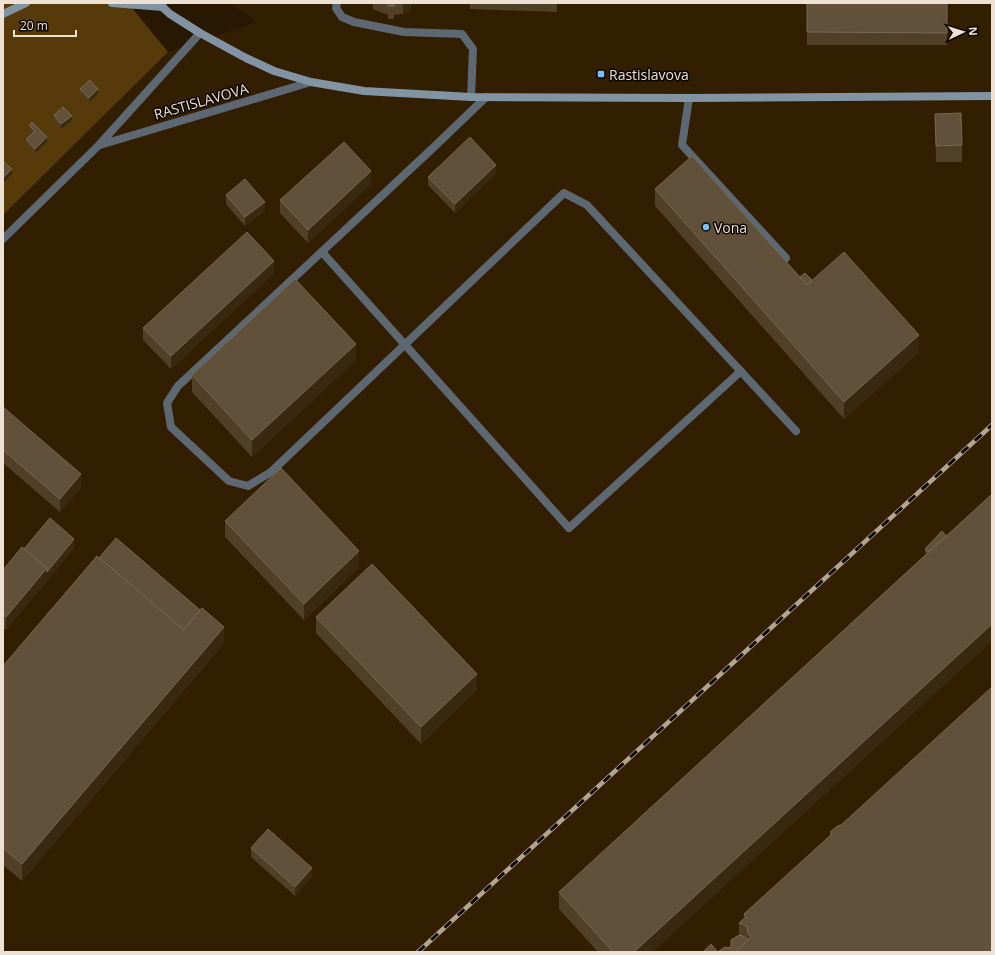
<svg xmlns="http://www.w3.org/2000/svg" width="995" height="955" font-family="'Open Sans',sans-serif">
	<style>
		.built { fill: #321e00 }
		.green { fill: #563a09 }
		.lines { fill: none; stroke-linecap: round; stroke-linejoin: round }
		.lane { stroke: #5d6872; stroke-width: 8 }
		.street { stroke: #5d6872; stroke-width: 8 }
		.secondary { stroke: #8294a4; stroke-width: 8 }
		.rail-casing { stroke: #b1a493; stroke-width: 4.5 }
		.rail { stroke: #0c0601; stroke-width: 3; stroke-dasharray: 9; stroke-linecap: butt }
		.wall { fill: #514028 }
		.shaded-wall { fill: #392911 }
		.building { fill: #61513a; stroke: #776852 }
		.poi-dot { fill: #78bff7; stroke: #0c0601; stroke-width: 1.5 }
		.labels { text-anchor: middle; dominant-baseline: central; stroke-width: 3; stroke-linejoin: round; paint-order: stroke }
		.poi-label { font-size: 14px; fill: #ece1d2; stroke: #0c0601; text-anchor: start }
		.street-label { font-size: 14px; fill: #ece1d2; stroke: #0c0601 }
	</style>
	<rect width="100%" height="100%" fill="#281801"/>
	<path class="built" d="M 231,3 L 992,3 L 992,952 L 3,952 L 3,215 L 168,52 L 256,22 Z"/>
	<path class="green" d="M 3,3 L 128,3 L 168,52 L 3,215 Z"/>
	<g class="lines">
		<g class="lane">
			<path d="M 337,3 L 336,8 L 342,17 L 354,22 L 404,32 L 462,34 L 473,49 L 471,97"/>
			<path d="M 486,97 L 434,147 L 178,386 L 167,403 L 171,427 L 229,481 L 248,486 L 271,472 L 564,193 L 587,205 L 796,431"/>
			<path d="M 689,98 L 682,145 L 786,258"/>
			<path d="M 322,252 L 569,528 L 741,371"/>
		</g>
		<g class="street">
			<path d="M 100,145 L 311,82"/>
			<path d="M 3,239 L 99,145 L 200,33"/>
		</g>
		<g class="secondary">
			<path d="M 112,3 L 163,7"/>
			<path d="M 158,3 L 170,14 L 200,33 L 246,58 L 274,71 L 311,82 L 364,91 L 471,97 L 689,98 L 992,96"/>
			<path d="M 3,14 L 26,3"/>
		</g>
		<defs>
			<path id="rail" d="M 418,952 L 992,425"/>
		</defs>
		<use href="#rail" class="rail-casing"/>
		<use href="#rail" class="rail"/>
	</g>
	<g class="wall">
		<path d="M 373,3 L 411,3 L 410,11 L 403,14 L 394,15 L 394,19 L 388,19 L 388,15 L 373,9 Z"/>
		<path d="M 470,3 L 557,3 L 557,12 L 470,9 Z"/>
		<rect x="807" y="3" width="140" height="42"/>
		<path d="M 80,89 L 98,94 L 89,102 L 80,93 Z"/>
		<path d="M 935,114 L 962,145 L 962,162 L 936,162 Z"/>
		<path d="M 54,115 L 72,120 L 61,129 L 54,120 Z"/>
		<path d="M 29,125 L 47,142 L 35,153 L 26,143 L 26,139 L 32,133 L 29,129 Z"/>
		<path d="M 496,173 L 455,213 L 428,185 L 428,177 Z"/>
		<path d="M 371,184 L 308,243 L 280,213 L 280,200 Z"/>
		<path d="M 655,189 L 800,277 L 812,280 L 919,352 L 844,419 L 655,206 Z"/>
		<path d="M 226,195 L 265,211 L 245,226 L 226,204 Z"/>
		<path d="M 274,273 L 171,369 L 143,340 L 143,328 Z"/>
		<path d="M 356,360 L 252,457 L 192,392 L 192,375 Z"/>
		<path d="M 3,407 L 81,487 L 60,512 L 3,463 Z"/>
		<path d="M 225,521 L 359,567 L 304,620 L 225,537 Z"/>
		<path d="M 942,531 L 992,641 L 652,952 L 598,952 L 559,909 L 559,892 L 926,554 L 925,553 L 925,549 Z"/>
		<path d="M 74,548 L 6,630 L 3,627 L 3,570 L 24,549 Z"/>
		<path d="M 316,617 L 477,690 L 421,744 L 316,633 Z"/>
		<path d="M 224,643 L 22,881 L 3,865 L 3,666 Z"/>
		<path d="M 830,832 L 992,952 L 731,948 L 739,935 L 739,923 L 744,918 L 744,914 L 830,835 Z"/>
		<path d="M 251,848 L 312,876 L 295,896 L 251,857 Z"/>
	</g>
	<g class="shaded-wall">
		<path d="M 403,3 L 411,3 L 410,11 L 403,14 Z"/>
		<path d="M 98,89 L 98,94 L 89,102 L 89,98 Z"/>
		<path d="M 72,116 L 72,120 L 61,129 L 61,124 Z"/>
		<path d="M 47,137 L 47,142 L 35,153 L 35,149 Z"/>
		<path d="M 496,165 L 496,173 L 455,213 L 455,204 Z"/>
		<path d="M 12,169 L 12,174 L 3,183 L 3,178 Z"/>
		<path d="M 371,171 L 371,184 L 308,243 L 308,230 Z"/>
		<path d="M 265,202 L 265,211 L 245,226 L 245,217 Z"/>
		<path d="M 274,261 L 274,273 L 171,369 L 171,356 Z"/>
		<path d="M 919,335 L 919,352 L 844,419 L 844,402 Z"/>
		<path d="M 356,344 L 356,360 L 252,457 L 252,440 Z"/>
		<path d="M 81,474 L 81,487 L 60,512 L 60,499 Z"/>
		<path d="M 74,539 L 74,548 L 6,630 L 6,617 L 47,568 Z"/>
		<path d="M 359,551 L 359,567 L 304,620 L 304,604 Z"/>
		<path d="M 992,624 L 992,641 L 652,952 L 634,952 Z"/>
		<path d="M 224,627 L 224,643 L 22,881 L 22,864 Z"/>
		<path d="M 477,674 L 477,690 L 421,744 L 421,727 Z"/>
		<path d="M 312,868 L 312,876 L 295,896 L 295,887 Z"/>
	</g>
	<g class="building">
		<rect x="388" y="3" width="6" height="3"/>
		<path d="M 807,3 L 947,3 L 947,33 L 807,32 Z"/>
		<path d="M 90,80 L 98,89 L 89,98 L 80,89 Z"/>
		<path d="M 63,107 L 72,116 L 61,124 L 54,115 Z"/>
		<path d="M 961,113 L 962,145 L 936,146 L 935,114 Z"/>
		<path d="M 32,122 L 47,137 L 35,149 L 26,139 L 35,131 L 29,125 Z"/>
		<path d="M 470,137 L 496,165 L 455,204 L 428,177 Z"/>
		<path d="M 344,142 L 371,171 L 308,230 L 280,200 Z"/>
		<path d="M 692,156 L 807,285 L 844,252 L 919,335 L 844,402 L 655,189 Z"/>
		<path d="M 3,161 L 12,169 L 3,178 Z"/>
		<path d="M 245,179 L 265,202 L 245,217 L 226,195 Z"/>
		<path d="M 247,232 L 274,261 L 171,356 L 143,328 Z"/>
		<path d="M 805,273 L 812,280 L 807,285 L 800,277 Z"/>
		<path d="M 295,279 L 356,344 L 252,440 L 192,375 Z"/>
		<path d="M 3,407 L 81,474 L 60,499 L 3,450 Z"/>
		<path d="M 281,468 L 359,551 L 304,604 L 225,521 Z"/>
		<path d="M 992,494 L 992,624 L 634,952 L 613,952 L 559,892 Z"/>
		<path d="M 50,518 L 74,539 L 47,572 L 47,568 L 24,549 Z"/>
		<path d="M 942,531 L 946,536 L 928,552 L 925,549 Z"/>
		<path d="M 116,538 L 200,610 L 184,630 L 99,558 Z"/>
		<path d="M 22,547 L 47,568 L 6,617 L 3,614 L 3,570 Z"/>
		<path d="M 97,556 L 184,630 L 202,608 L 224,627 L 22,864 L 3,848 L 3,666 Z"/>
		<path d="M 372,564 L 477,674 L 421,727 L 316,617 Z"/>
		<path d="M 992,687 L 992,952 L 735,952 L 751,937 L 748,933 L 747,927 L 743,924 L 739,923 L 746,917 L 744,914 L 832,834 L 830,832 L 839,825 L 840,826 Z"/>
		<path d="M 268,829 L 312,868 L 295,887 L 251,848 Z"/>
		<path d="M 739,935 L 743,936 L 748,940 L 735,952 L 719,952 L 719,951 L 725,947 L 731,948 L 731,940 Z"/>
		<path d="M 711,944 L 718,952 L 703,952 Z"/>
	</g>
	<g class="poi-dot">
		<rect x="597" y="70" width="8" height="8" rx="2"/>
		<circle cx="706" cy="227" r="4"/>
	</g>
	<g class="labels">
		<g class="poi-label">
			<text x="609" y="74">Rastislavova</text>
			<text x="714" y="227">Vona</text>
		</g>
		<g class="street-label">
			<text transform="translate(201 101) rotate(-16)">RASTISLAVOVA</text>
		</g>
	</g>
	<rect width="995" height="955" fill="none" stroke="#ece1d2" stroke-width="8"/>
	<g transform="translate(963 32) rotate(86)" stroke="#0c0601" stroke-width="3" paint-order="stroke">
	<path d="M0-3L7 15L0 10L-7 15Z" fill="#ece1d2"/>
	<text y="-6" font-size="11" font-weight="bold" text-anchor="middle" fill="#ece1d2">N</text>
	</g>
	<path d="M14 30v6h62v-6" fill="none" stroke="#ece1d2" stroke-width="2"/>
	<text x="20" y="30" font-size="12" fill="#ece1d2" stroke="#0c0601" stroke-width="3" paint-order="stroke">20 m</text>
</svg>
